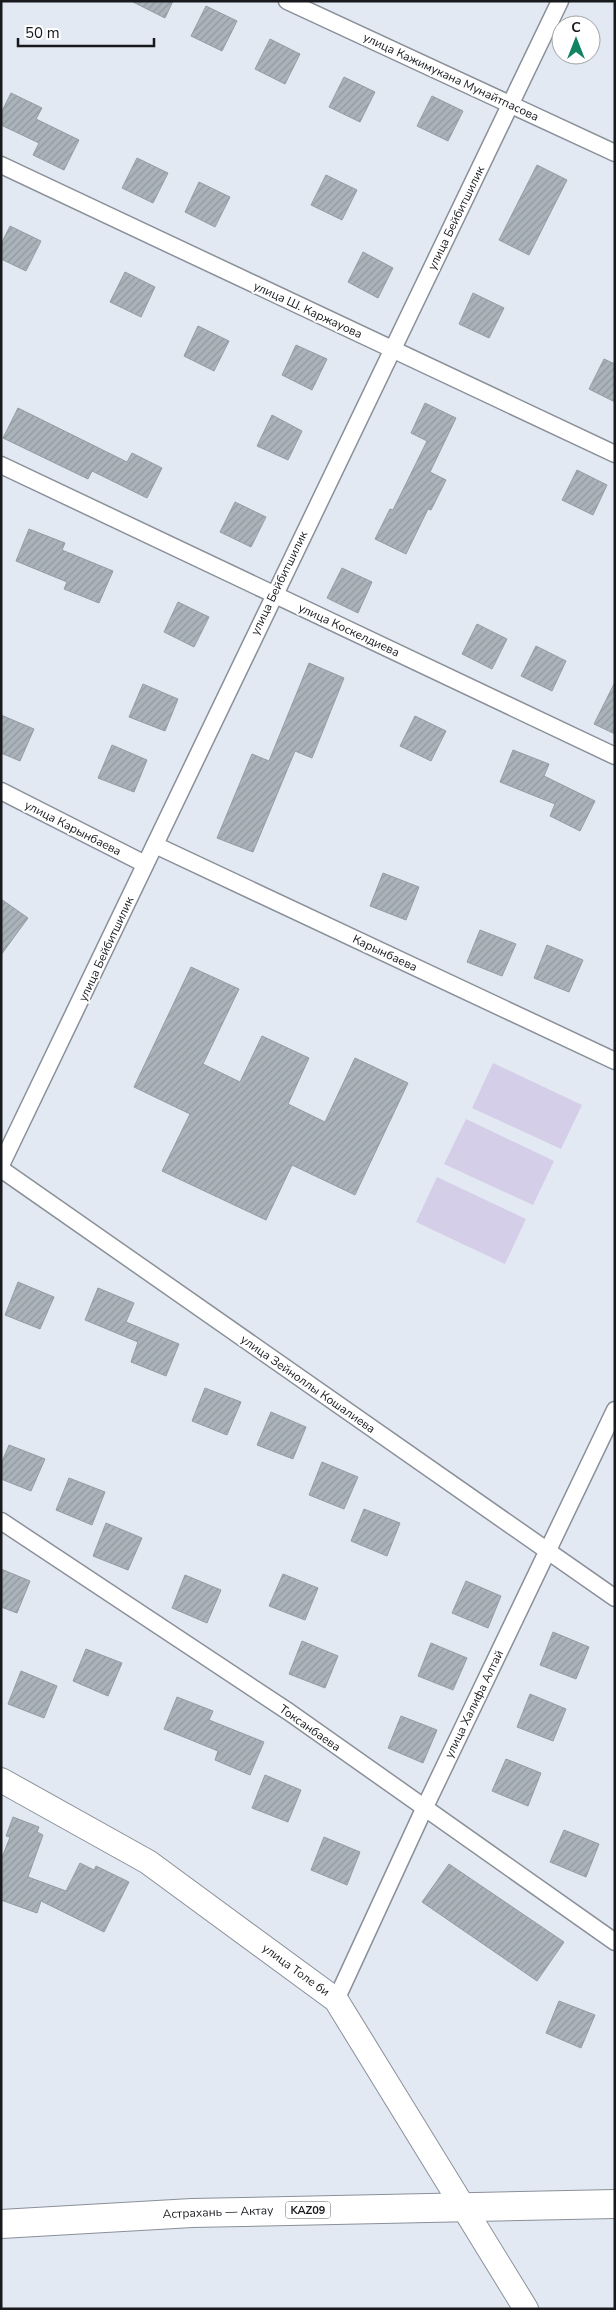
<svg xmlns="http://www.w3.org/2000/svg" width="616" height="2310" font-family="'Nunito Sans',sans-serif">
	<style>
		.grass { fill: #d4cee8 }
		.building { fill: url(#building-hatch); stroke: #949da4 }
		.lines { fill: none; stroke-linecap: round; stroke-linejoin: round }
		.street-casing { stroke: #8a9099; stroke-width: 19 }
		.secondary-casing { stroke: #8a9099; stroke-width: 26 }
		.highway-casing { stroke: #8a9099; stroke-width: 30 }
		.street { stroke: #fff; stroke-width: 16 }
		.secondary { stroke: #fff; stroke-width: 24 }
		.highway { stroke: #fff; stroke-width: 28 }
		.labels { text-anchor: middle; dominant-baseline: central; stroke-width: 4; stroke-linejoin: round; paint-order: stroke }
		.shield { fill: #fff; stroke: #5d5e61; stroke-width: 1 }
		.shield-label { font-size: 11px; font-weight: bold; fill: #17191d }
		.street-label { font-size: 12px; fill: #17191d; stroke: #fff }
	</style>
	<defs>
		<pattern id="building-hatch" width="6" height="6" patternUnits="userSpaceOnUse" patternTransform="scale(1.25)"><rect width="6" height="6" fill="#aab3ba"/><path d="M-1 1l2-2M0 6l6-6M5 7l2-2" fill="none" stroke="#92999f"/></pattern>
	</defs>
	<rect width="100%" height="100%" fill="#e3e9f2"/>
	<g class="grass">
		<path d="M 493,1063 L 582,1105 L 561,1149 L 472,1108 Z"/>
		<path d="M 466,1119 L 554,1161 L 533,1205 L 444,1164 Z"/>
		<path d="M 437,1177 L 526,1219 L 505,1264 L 416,1222 Z"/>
	</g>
	<g class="building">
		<path d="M 131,1 L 173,1 L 165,18 Z"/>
		<path d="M 206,6 L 237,21 L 222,51 L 191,36 Z"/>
		<path d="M 270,39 L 300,54 L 285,84 L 255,69 Z"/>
		<path d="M 344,77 L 375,92 L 360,122 L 329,107 Z"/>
		<path d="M 11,93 L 42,108 L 36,119 L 79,140 L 64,170 L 33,155 L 39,143 L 1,125 L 1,113 Z"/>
		<path d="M 432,96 L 463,111 L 448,141 L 417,126 Z"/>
		<path d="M 137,158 L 168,173 L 153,203 L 122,188 Z"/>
		<path d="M 537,165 L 567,180 L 529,255 L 499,240 Z"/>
		<path d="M 326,175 L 357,190 L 342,220 L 311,205 Z"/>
		<path d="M 199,182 L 230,197 L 215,227 L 185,212 Z"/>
		<path d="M 10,226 L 41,241 L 26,271 L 1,259 L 1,244 Z"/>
		<path d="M 363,252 L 393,268 L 378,298 L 348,282 Z"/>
		<path d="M 125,272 L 155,287 L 141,317 L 110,302 Z"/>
		<path d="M 473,293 L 504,308 L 489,338 L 459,324 Z"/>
		<path d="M 198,326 L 229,341 L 214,371 L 184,356 Z"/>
		<path d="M 296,345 L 327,359 L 312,390 L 282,375 Z"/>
		<path d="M 604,359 L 615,364 L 615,402 L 589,389 Z"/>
		<path d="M 425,403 L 456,418 L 430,472 L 446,480 L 431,510 L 428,509 L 406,554 L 375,539 L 390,509 L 393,510 L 427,441 L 411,433 Z"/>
		<path d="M 18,408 L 127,462 L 132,453 L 162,468 L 147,498 L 92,471 L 88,479 L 3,438 Z"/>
		<path d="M 272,415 L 302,431 L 288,460 L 257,446 Z"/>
		<path d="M 577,470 L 607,485 L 593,515 L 562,500 Z"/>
		<path d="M 235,502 L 266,517 L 251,547 L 220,532 Z"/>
		<path d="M 29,529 L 65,543 L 62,550 L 113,571 L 99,603 L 64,589 L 67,582 L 16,561 Z"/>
		<path d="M 342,568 L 372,582 L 358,613 L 327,598 Z"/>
		<path d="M 178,602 L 209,617 L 194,647 L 164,632 Z"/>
		<path d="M 477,624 L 507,639 L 492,669 L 462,654 Z"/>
		<path d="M 536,646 L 566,661 L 552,691 L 521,676 Z"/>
		<path d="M 309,663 L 344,678 L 312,758 L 295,751 L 253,852 L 217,838 L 252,754 L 269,761 Z"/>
		<path d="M 615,682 L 615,734 L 594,724 Z"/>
		<path d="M 143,684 L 178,699 L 165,731 L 129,717 Z"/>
		<path d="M 1,715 L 34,729 L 20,761 L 1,753 Z"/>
		<path d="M 415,716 L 446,731 L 431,761 L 400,746 Z"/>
		<path d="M 112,745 L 147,760 L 134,792 L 98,778 Z"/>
		<path d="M 513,750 L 549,764 L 544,776 L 595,801 L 580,831 L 550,816 L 555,804 L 500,782 Z"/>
		<path d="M 383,873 L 419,887 L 406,920 L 370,906 Z"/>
		<path d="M 1,899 L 28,918 L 1,955 Z"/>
		<path d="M 480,930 L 516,944 L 502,976 L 467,962 Z"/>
		<path d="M 547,945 L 583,960 L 569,992 L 534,978 Z"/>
		<path d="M 191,967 L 239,989 L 203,1064 L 240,1082 L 262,1036 L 309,1058 L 288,1104 L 325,1122 L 355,1058 L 408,1083 L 355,1195 L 292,1165 L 266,1220 L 162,1171 L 190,1114 L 134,1087 Z"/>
		<path d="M 18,1282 L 54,1297 L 40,1329 L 5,1315 Z"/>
		<path d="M 98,1288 L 134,1303 L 126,1322 L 179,1344 L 166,1376 L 131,1362 L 138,1342 L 85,1320 Z"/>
		<path d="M 205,1388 L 241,1402 L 227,1435 L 192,1421 Z"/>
		<path d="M 271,1412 L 306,1427 L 293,1459 L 257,1445 Z"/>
		<path d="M 9,1445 L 45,1459 L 31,1491 L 1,1479 L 1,1464 Z"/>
		<path d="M 322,1462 L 358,1477 L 344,1509 L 309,1495 Z"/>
		<path d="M 69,1478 L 105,1492 L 92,1525 L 56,1510 Z"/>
		<path d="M 364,1509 L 400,1523 L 387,1556 L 351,1541 Z"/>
		<path d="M 106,1523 L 142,1538 L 128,1570 L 93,1556 Z"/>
		<path d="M 1,1569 L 30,1581 L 17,1613 L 1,1607 Z"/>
		<path d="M 283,1574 L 318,1588 L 305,1620 L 269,1606 Z"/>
		<path d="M 185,1575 L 221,1590 L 207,1623 L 172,1608 Z"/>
		<path d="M 466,1581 L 501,1596 L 488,1628 L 452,1613 Z"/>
		<path d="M 553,1632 L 589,1647 L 576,1679 L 540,1665 Z"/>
		<path d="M 302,1641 L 338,1656 L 325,1688 L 289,1674 Z"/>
		<path d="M 431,1643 L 467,1658 L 453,1690 L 418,1676 Z"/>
		<path d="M 86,1649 L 122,1663 L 108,1696 L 73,1681 Z"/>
		<path d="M 21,1671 L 57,1686 L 44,1718 L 8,1704 Z"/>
		<path d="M 530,1694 L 566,1709 L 553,1741 L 517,1727 Z"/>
		<path d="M 177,1697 L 213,1711 L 209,1720 L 264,1742 L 250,1775 L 215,1760 L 218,1751 L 164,1729 Z"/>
		<path d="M 401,1716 L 437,1730 L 423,1763 L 388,1748 Z"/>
		<path d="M 506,1759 L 541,1773 L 528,1806 L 492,1791 Z"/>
		<path d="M 265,1775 L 301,1790 L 288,1822 L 252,1808 Z"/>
		<path d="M 13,1817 L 39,1827 L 37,1832 L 43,1835 L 28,1877 L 66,1891 L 80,1863 L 94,1870 L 96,1866 L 129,1882 L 104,1932 L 41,1901 L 37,1913 L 1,1900 L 1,1860 L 10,1837 L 6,1836 Z"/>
		<path d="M 564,1830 L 599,1844 L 586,1877 L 550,1862 Z"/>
		<path d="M 324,1837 L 360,1852 L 347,1885 L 311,1870 Z"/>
		<path d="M 449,1864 L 564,1942 L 537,1981 L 422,1902 Z"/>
		<path d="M 559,2001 L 595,2015 L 581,2048 L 546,2033 Z"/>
	</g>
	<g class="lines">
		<defs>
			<g id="street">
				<path d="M 287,1 L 615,153"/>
				<path d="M 1,165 L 615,454"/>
				<path d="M 1,465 L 615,756"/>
				<path d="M 1,791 L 145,864"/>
				<path d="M 155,845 L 615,1061"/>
				<path d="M 1,1165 L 560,1"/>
				<path d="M 1,1169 L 615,1598"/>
				<path d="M 1,1521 L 289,1712 L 615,1942"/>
				<path d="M 336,2000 L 424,1809 L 615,1410"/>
			</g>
			<path id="secondary" d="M 1,1780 L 148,1862 L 336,2000 L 526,2309"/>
			<path id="highway" d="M 1,2224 L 192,2213 L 615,2204"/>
		</defs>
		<use href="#street" class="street-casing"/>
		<use href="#secondary" class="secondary-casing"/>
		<use href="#highway" class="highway-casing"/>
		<use href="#street" class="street"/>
		<use href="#secondary" class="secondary"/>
		<use href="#highway" class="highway"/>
	</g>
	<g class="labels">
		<rect class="shield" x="285.5" y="2201.5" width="45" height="17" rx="4"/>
		<g class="shield-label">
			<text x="308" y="2210">KAZ09</text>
		</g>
		<g class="street-label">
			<text transform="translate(451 77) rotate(25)">улица Кажимукана Мунайтпасова</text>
			<text transform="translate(456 218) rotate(-64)">улица Бейбитшилик</text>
			<text transform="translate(308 310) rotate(25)">улица Ш. Каржауова</text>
			<text transform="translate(279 583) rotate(-64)">улица Бейбитшилик</text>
			<text transform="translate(349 630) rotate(25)">улица Коскелдиева</text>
			<text transform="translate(73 828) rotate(27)">улица Карынбаева</text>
			<text transform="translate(106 949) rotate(-65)">улица Бейбитшилик</text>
			<text transform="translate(385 953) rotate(25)">Карынбаева</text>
			<text transform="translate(308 1384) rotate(35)">улица Зейноллы Кошалиева</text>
			<text transform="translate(474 1704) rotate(-64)">улица Халифа Алтай</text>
			<text transform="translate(310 1728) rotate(35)">Токсанбаева</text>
			<text transform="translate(296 1970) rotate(36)">улица Толе би</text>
			<text transform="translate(218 2212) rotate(-2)">Астрахань — Актау</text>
		</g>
	</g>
	<rect width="616" height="2310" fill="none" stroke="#17191d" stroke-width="5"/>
	<g transform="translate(576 40)"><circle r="24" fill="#ffffff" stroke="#a2a3a5"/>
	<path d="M0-4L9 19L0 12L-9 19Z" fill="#108362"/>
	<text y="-8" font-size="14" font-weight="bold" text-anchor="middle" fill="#17191d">С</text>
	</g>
	<path d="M18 38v8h136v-8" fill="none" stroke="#17191d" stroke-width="2.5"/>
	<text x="25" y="38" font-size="15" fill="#17191d" stroke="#ffffff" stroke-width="4" paint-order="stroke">50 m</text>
</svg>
